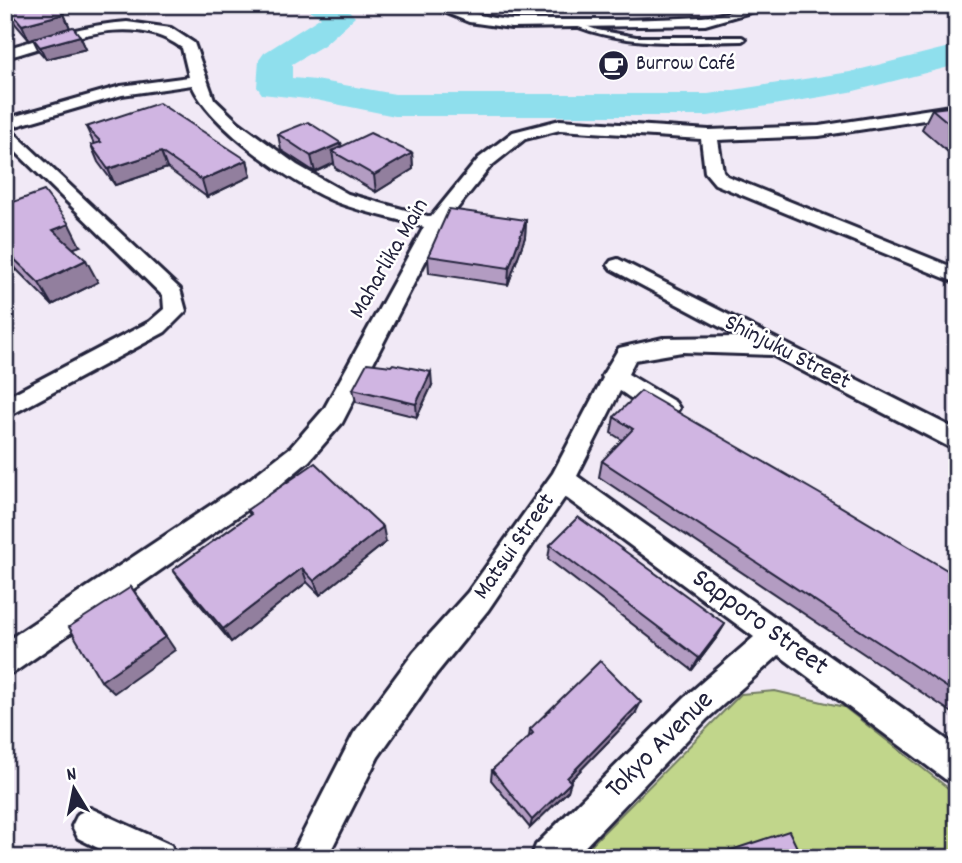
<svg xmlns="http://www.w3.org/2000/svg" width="962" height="863" font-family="Dekko,sans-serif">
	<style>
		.green { fill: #c1d68b; stroke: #727c63; stroke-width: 2 }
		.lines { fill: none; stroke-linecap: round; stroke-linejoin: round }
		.stream { fill: #6393a6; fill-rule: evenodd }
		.river { fill: #8fdfed; fill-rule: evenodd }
		.lane-casing { stroke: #22223b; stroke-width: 6 }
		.street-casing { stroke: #22223b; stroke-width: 6 }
		.lane { fill: #fff; fill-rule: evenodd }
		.street { fill: #fff; fill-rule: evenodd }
		.wall { fill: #b39cc2; stroke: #22223b; stroke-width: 2 }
		.shaded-wall { fill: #927f9e; stroke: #22223b; stroke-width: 2 }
		.building { fill: #d0b5e2; stroke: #22223b; stroke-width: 2 }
		.labels { text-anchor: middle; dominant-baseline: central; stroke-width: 5; stroke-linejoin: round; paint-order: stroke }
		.far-poi-label { font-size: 21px; fill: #22223b; stroke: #fff; text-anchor: start }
		.street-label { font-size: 24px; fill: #22223b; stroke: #fff }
		.near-street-label { font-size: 28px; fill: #22223b; stroke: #fff }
	</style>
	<rect width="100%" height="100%" fill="#f1e9f6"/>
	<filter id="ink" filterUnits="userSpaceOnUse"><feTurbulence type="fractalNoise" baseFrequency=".0143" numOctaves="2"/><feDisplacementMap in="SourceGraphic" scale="14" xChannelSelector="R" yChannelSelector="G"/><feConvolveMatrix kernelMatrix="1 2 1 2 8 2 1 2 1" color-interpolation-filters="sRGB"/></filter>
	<g filter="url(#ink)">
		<path class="green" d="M 775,691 L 844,707 L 957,795 L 957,858 L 578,858 L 741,694 Z"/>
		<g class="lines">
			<path class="stream" d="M 5,710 L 11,712 L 13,716 L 9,726 L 5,728 Z"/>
			<path class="river" d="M 305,5 L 344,5 L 355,17 L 324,45 L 292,64 L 292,78 L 316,80 L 395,94 L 708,94 L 850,72 L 957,45 L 957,65 L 850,92 L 708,116 L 395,116 L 316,100 L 262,94 L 257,87 L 259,60 L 264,53 L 321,17 L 310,11 Z"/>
			<defs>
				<path id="lane" d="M 575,22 L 597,30 L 636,37 L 742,37 L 745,39 L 742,41 C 684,42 628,47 573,25 L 572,24 Z"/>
				<g id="street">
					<path d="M 427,5 C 457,5 484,20 515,20 C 577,20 640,21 702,17 C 727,15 749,5 775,5 L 705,25 L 511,28 L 469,22 Z"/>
					<path d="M 127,22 L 171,28 L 194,43 L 214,99 L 238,122 L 297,165 L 348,194 L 431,217 L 479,158 L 513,132 L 560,120 L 709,130 L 819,126 L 957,105 L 957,115 L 819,136 L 718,140 L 723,171 L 727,176 L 957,269 L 957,283 L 715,184 L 705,172 L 701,139 L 560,130 L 525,139 L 491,166 L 444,225 L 342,423 L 309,461 L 268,495 L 16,671 L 5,675 L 5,642 L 250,479 L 291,447 L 324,409 L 424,227 C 395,218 364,213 336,202 C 294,185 210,127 192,85 L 122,95 L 9,128 L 180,289 L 186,311 L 165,332 L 5,418 L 5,398 L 149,322 L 164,309 L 163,296 L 5,141 L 5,119 L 121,86 L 189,77 L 182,48 C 129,9 62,44 5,58 L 5,49 C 46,37 85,25 127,22 Z"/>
					<path d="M 618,259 L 957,430 L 957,451 L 772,355 L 682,352 L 635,360 L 628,374 L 675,402 L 679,408 L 675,414 C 657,420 635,400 620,391 L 577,476 L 957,747 L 957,784 L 945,779 L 779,655 L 707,719 L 574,858 L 531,858 L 536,845 L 685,697 L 754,637 L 565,497 L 488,610 L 436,674 L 378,757 L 327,858 L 290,858 L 354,733 L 414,652 L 468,592 L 553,473 L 603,378 L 602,376 L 619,348 L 663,338 L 739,337 L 611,269 L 608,265 L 611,261 Z"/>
					<path d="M 90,808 L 171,845 L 176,858 L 118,858 L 78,838 L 72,826 L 78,814 Z"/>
				</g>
			</defs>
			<use href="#lane" class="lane-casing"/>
			<use href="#street" class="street-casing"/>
			<use href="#lane" class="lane"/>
			<use href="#street" class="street"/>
		</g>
		<g class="wall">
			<path d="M 5,5 L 64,14 L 70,28 L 80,36 L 86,49 L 46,59 L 39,51 L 33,39 L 29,40 L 12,20 Z"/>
			<path d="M 957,106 L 957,160 L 922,129 L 932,109 Z"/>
			<path d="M 86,127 L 247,160 L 251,176 L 207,197 L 167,168 L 115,185 L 98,162 L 91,145 L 94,144 Z"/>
			<path d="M 278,134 L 341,147 L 412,153 L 413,169 L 376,192 L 335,168 L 334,163 L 315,172 L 281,150 Z"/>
			<path d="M 5,205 L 80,246 L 73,248 L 98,282 L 52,305 L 17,270 L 5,275 Z"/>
			<path d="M 526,220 L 525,237 L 508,285 L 429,273 L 428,256 Z"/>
			<path d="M 432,385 L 417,417 L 356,402 L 353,389 Z"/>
			<path d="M 614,417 L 957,576 L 957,716 L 599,477 L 602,461 L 622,440 L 611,433 Z"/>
			<path d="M 247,510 L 386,542 L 320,595 L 307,582 L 231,642 L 183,584 L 173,570 L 250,515 Z"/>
			<path d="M 550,545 L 725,624 L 717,637 L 692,670 L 548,559 Z"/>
			<path d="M 635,714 L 570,781 L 568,791 L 530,828 L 491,780 L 492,770 L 529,737 L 530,729 Z"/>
		</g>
		<g class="shaded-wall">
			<path d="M 64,14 L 70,28 L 29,40 L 22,25 Z"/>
			<path d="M 80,36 L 86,49 L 46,59 L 40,47 Z"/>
			<path d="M 341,143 L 343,157 L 332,151 L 334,163 L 315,172 L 311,156 Z"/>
			<path d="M 161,152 L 167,168 L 115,185 L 108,169 Z"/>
			<path d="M 412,153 L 413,169 L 376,192 L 374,175 Z"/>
			<path d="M 247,160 L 251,176 L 207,197 L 202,180 Z"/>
			<path d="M 526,220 L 525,237 L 508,285 L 509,268 Z"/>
			<path d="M 69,224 L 80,246 L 64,252 L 53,230 Z"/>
			<path d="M 5,251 L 17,270 L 5,275 Z"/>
			<path d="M 86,260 L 98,282 L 52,305 L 39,283 Z"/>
			<path d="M 431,372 L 432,385 L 417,417 L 416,404 Z"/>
			<path d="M 383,527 L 386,542 L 320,595 L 314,581 Z"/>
			<path d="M 302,568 L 307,582 L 231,642 L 223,629 Z"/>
			<path d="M 131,587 L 142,601 L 175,650 L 114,693 L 101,681 Z"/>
			<path d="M 725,624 L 717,637 L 692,670 L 699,658 Z"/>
			<path d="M 641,702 L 635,714 L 564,787 L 567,778 Z"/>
			<path d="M 571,782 L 568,791 L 530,828 L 532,820 Z"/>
		</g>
		<g class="building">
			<path d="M 5,5 L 57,5 L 64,14 L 22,25 Z"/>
			<path d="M 73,27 L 80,36 L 40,47 L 33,38 Z"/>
			<path d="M 159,103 L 247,160 L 202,180 L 161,152 L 108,169 L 91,145 L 101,142 L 86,127 Z"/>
			<path d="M 957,106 L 957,130 L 932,109 Z"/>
			<path d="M 308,122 L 341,143 L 311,156 L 278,134 Z"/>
			<path d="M 370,133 L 412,153 L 374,175 L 332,151 Z"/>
			<path d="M 44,191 L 69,224 L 53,230 L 86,260 L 39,283 L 5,250 L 5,205 Z"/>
			<path d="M 449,209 L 526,220 L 509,268 L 428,256 Z"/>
			<path d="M 367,363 L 391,366 L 393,364 L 431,372 L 416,404 L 353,389 Z"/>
			<path d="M 641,391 L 820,494 L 957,576 L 957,694 L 602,461 L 633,429 L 614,417 Z"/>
			<path d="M 315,463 L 383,527 L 314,581 L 302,568 L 223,629 L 173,570 L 251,514 L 247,510 Z"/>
			<path d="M 578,517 L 725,624 L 699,658 L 550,545 Z"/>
			<path d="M 131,587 L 165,637 L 101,681 L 69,627 Z"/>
			<path d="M 600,661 L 641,702 L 567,778 L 571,782 L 532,820 L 492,770 L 533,733 L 530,729 Z"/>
			<path d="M 789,831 L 802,858 L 707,858 Z"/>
		</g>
	</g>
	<defs>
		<symbol id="cafe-disc" viewBox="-11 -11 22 22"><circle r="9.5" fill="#22223b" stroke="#fff"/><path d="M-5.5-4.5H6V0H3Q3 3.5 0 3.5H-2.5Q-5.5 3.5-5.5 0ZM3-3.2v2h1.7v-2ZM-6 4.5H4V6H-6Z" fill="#fff"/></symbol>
	</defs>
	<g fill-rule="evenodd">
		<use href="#cafe-disc" x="596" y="48" width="35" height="35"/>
	</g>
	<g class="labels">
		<g class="far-poi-label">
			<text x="636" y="65">Burrow Café</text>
		</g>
		<g class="street-label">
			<text transform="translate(390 259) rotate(-60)">Maharlika Main</text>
			<text transform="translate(787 353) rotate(27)">Shinjuku Street</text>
			<text transform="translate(515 547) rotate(-55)">Matsui Street</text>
		</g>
		<g class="near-street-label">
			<text transform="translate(759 624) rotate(36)">Sapporo Street</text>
			<text transform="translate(661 746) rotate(-45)">Tokyo Avenue</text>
		</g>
	</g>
	<rect width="962" height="863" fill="none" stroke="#fff" stroke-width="28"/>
	<rect x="14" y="14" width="934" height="835" fill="none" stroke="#22223b" stroke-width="2.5" filter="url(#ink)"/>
	<g transform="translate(74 789) rotate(350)" stroke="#ffffff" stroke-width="5" paint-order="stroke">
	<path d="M0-5L12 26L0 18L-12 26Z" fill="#22223b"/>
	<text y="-10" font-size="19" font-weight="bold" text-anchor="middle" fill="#22223b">N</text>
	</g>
</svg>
